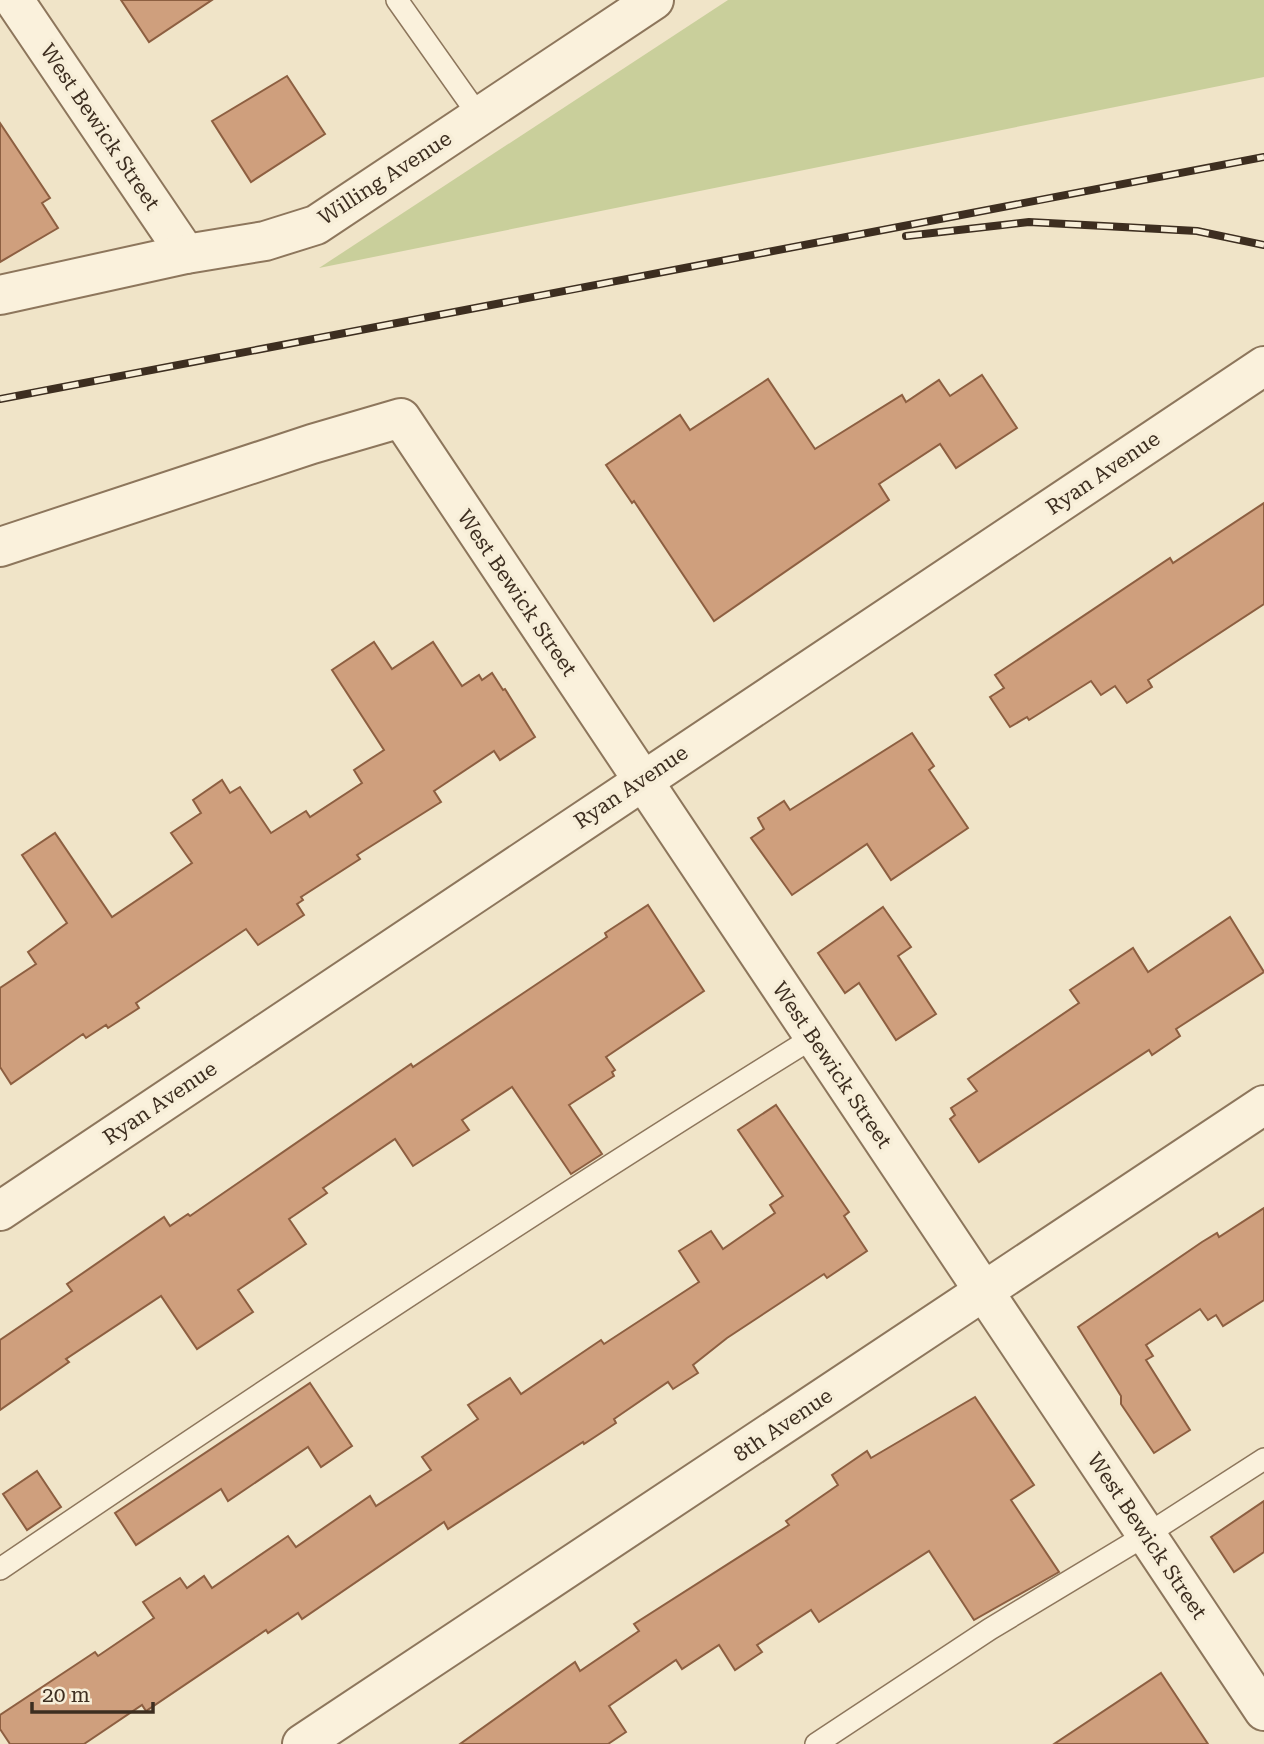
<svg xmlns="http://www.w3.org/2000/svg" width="1264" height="1744" font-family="'Roboto Serif',serif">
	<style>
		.green { fill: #c9cf9b }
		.building { fill: #cf9f7d; stroke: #8d5f41; stroke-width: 2 }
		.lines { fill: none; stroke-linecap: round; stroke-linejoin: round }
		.service-casing { stroke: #8d765c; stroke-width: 24 }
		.minor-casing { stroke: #8d765c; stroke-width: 42 }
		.service { stroke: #faf1dc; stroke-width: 21 }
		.minor { stroke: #faf1dc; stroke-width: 38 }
		.rail-casing { stroke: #3d2e20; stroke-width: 8 }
		.rail { stroke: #f7eed8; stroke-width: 5; stroke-dasharray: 16; stroke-linecap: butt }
		.labels { text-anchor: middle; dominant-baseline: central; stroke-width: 7; stroke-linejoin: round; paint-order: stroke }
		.street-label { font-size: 21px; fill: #3d2e20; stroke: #f7eed8 }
	</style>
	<rect width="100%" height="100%" fill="#f0e4c8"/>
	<path class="green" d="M 728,0 L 1264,0 L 1264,77 L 319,268 Z"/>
	<g class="building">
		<path d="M 121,0 L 212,0 L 149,42 Z"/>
		<path d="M 287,76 L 325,134 L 251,182 L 212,121 Z"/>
		<path d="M 0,123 L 50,198 L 42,203 L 58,228 L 0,262 Z"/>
		<path d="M 982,375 L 1017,428 L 956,468 L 940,444 L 879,484 L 889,500 L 714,621 L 634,501 L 632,503 L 606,465 L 680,415 L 690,430 L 768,379 L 815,449 L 902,395 L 906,402 L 939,380 L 950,396 Z"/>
		<path d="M 1264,503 L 1264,604 L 1148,680 L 1152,687 L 1127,703 L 1115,686 L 1101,695 L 1091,681 L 1029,720 L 1027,717 L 1010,727 L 990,697 L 1004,688 L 995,675 L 1170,558 L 1173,563 Z"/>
		<path d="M 374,642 L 392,669 L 433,642 L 462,686 L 479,675 L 482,680 L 492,673 L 503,690 L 505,689 L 535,737 L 500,760 L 494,751 L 434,791 L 441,802 L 357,855 L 360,859 L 301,897 L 303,900 L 297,904 L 304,915 L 258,945 L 246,929 L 136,1003 L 139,1008 L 108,1028 L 106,1025 L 86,1038 L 83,1034 L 11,1084 L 0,1067 L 0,988 L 36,964 L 28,952 L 67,923 L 22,855 L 55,833 L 112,917 L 192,863 L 171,833 L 201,813 L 193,800 L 222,780 L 230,793 L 240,787 L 271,833 L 306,811 L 310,817 L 362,783 L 354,770 L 384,750 L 332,670 Z"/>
		<path d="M 912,733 L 934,766 L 929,770 L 968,828 L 891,880 L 867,844 L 792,895 L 751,838 L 764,829 L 758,818 L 784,801 L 790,810 Z"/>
		<path d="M 648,905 L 704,991 L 606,1057 L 615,1070 L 612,1072 L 614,1076 L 569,1105 L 602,1154 L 571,1174 L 512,1087 L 462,1120 L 469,1130 L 413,1166 L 395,1139 L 323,1188 L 327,1193 L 289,1219 L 306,1244 L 238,1290 L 253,1312 L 197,1349 L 161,1296 L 66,1359 L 69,1362 L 0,1410 L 0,1340 L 72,1291 L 67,1284 L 164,1217 L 170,1226 L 188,1214 L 190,1216 L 411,1064 L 413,1067 L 607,937 L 605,933 Z"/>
		<path d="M 883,907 L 911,947 L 898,956 L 936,1014 L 896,1040 L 859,983 L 845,993 L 818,953 Z"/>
		<path d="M 1230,917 L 1264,972 L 1176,1029 L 1180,1036 L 1152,1055 L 1149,1050 L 979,1162 L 950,1119 L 955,1115 L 951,1108 L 977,1091 L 968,1079 L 1079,1003 L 1070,990 L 1133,948 L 1148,972 Z"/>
		<path d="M 776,1105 L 849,1212 L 844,1216 L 867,1251 L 827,1278 L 824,1274 L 727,1338 L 693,1365 L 698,1373 L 673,1389 L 668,1382 L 614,1419 L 616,1423 L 584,1444 L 583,1442 L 448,1529 L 444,1522 L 302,1619 L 298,1613 L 268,1633 L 266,1630 L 146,1711 L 142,1705 L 84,1744 L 10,1744 L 0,1729 L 0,1715 L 95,1652 L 98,1656 L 154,1618 L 143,1602 L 180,1578 L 187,1588 L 204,1576 L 212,1588 L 288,1536 L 296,1547 L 370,1496 L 376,1506 L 431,1470 L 422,1457 L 478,1419 L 468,1405 L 510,1378 L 521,1394 L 601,1340 L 604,1344 L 699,1282 L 679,1251 L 711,1231 L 723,1249 L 775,1213 L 770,1205 L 783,1196 L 738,1130 Z"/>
		<path d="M 1264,1208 L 1264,1300 L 1223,1326 L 1216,1315 L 1208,1320 L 1200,1309 L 1146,1345 L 1153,1356 L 1146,1360 L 1190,1430 L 1154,1453 L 1121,1404 L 1121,1396 L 1078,1327 L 1202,1242 L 1217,1233 L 1219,1237 Z"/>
		<path d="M 310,1383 L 352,1446 L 321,1467 L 308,1447 L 228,1501 L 221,1489 L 136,1545 L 115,1513 Z"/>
		<path d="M 975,1397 L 1034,1485 L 1011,1500 L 1059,1572 L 974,1620 L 929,1551 L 819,1622 L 811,1610 L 757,1645 L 762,1652 L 735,1670 L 719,1645 L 682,1669 L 676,1660 L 609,1706 L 626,1732 L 608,1744 L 460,1744 L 575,1662 L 580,1671 L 639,1631 L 634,1624 L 789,1525 L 786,1521 L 838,1485 L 832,1475 L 867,1451 L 871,1458 Z"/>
		<path d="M 37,1471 L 61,1507 L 27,1530 L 3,1494 Z"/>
		<path d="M 1264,1501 L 1264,1552 L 1234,1572 L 1211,1537 Z"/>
		<path d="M 1161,1673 L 1208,1744 L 1054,1744 Z"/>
	</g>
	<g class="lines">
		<defs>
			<g id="service">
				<path d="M 397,0 L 479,116"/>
				<path d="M 0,1569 C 268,1387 538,1208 814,1037"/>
				<path d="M 816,1744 L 990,1629 L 1146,1535 L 1264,1459"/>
			</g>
			<g id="minor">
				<path d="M 14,0 L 186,254"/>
				<path d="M 0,295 L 186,254 L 265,241 L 316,225 L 654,0"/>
				<path d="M 0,547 L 312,444 L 401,418 L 1264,1711"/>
				<path d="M 0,1211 L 1264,366"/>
				<path d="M 302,1744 L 1264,1105"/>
			</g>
		</defs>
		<use href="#service" class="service-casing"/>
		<use href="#minor" class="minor-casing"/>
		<use href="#service" class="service"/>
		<use href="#minor" class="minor"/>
		<defs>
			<g id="rail">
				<path d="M 906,236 L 1029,222 L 1197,231 L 1264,245"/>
				<path d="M 0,399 L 1264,157"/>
			</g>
		</defs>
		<use href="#rail" class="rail-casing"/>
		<use href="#rail" class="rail"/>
	</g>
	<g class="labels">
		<g class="street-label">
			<text transform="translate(100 127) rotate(56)">West Bewick Street</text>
			<text transform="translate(385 178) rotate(-33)">Willing Avenue</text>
			<text transform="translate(1103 473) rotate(-34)">Ryan Avenue</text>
			<text transform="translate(517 593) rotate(56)">West Bewick Street</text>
			<text transform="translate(631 787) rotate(-34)">Ryan Avenue</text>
			<text transform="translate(832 1065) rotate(56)">West Bewick Street</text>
			<text transform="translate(160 1103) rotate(-34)">Ryan Avenue</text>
			<text transform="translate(783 1425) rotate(-34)">8th Avenue</text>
			<text transform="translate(1147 1536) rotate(56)">West Bewick Street</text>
		</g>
	</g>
	<path d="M32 1702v10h121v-10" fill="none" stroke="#3d2e20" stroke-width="3.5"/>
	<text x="42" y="1702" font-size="21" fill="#3d2e20" stroke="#f7eed8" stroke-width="5" paint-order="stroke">20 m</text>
</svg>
